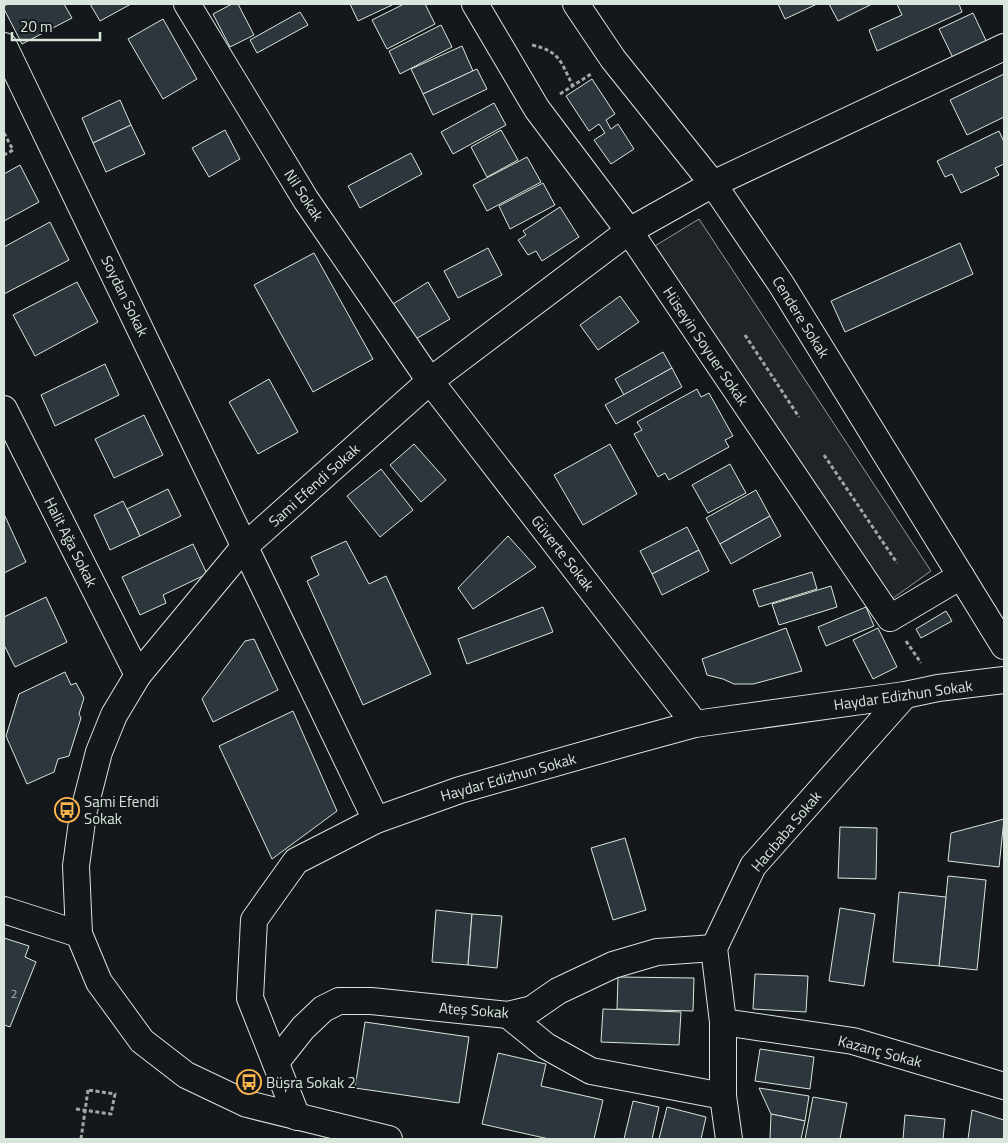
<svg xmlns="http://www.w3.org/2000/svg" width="1008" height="1143" font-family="'Titillium Web',sans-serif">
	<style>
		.green { fill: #202428; stroke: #939e99 }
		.building { fill: #2c363c; stroke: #d8e6dc }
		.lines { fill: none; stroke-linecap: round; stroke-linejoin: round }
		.street-casing { stroke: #d8e6dc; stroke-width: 28 }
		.path { stroke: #9da8a2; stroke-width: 3; stroke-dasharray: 4 2.5; stroke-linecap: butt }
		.street { stroke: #14181c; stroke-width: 26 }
		.path-bridge { stroke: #9da8a2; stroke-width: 3; stroke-dasharray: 4 2.5; stroke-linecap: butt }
		.labels { text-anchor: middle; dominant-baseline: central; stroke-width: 4; stroke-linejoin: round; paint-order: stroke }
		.number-label { font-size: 12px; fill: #adbab4 }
		.street-label { font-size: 15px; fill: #d8e6dc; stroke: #14181c }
		.poi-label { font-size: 15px; fill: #d8e6dc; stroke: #14181c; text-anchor: start }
	</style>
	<rect width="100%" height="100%" fill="#14181c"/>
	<path class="green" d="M 699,219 L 931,571 L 889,601 L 655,246 Z"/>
	<g class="building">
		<path d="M 8,4 L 64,4 L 72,18 L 22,44 L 4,9 L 4,6 Z"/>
		<path d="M 90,4 L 131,4 L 100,21 Z"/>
		<path d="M 232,4 L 238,4 L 254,35 L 230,47 L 213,14 Z"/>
		<path d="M 350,4 L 394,4 L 358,21 Z"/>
		<path d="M 404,4 L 425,4 L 435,24 L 387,49 L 372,20 Z"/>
		<path d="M 778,4 L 817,4 L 785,19 Z"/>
		<path d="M 829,4 L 872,4 L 838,21 Z"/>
		<path d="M 897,4 L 959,4 L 962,12 L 877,51 L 869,30 L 902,15 Z"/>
		<path d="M 300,12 L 308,25 L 257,53 L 250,40 Z"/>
		<path d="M 973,13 L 989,47 L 956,64 L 939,29 Z"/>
		<path d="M 163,19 L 197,79 L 163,99 L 128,39 Z"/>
		<path d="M 441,25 L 452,47 L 400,74 L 389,51 Z"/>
		<path d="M 462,46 L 473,71 L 423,94 L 411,69 Z"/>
		<path d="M 477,69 L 487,89 L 433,115 L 423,94 Z"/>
		<path d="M 1004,74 L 1004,117 L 967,135 L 950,100 Z"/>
		<path d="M 592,79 L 615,114 L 606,120 L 611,129 L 618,124 L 634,149 L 611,164 L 594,140 L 605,133 L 599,124 L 589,131 L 566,96 Z"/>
		<path d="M 120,100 L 131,125 L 93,143 L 82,118 Z"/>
		<path d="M 494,103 L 506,125 L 453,154 L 441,132 Z"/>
		<path d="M 131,125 L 145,154 L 106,172 L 93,143 Z"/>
		<path d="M 225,130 L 240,159 L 209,177 L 192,148 Z"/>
		<path d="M 501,130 L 518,160 L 487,177 L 471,147 Z"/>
		<path d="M 999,131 L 1004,142 L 1004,164 L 995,168 L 999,175 L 961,193 L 952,174 L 945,177 L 937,161 Z"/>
		<path d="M 411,153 L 422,174 L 360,208 L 348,186 Z"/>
		<path d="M 527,157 L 541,182 L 487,211 L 473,185 Z"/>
		<path d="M 20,165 L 39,202 L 4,221 L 4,174 Z"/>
		<path d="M 543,183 L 555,205 L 510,229 L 499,206 Z"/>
		<path d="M 560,207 L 579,237 L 542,261 L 536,251 L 528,255 L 518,240 L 526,235 L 523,231 Z"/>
		<path d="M 50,222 L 69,260 L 4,294 L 4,247 Z"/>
		<path d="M 960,243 L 973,274 L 845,332 L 831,301 Z"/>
		<path d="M 488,248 L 502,275 L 458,298 L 444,271 Z"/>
		<path d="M 314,253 L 373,359 L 313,392 L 254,285 Z"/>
		<path d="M 77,282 L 98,322 L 35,356 L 13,315 Z"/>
		<path d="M 428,282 L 450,319 L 414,340 L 393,304 Z"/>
		<path d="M 620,296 L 639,322 L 598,350 L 580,325 Z"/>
		<path d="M 663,352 L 672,368 L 624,395 L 615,379 Z"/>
		<path d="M 105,364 L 119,395 L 55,426 L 41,395 Z"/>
		<path d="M 672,368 L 682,387 L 616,424 L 605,405 Z"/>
		<path d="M 269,379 L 298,432 L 258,454 L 229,402 Z"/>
		<path d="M 697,389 L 701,397 L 709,393 L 733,436 L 725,440 L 729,447 L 669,480 L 665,473 L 658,477 L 634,434 L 642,430 L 637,422 Z"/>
		<path d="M 144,415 L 163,455 L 114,478 L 95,439 Z"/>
		<path d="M 414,444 L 446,480 L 421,502 L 390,465 Z"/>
		<path d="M 610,444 L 637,494 L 583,525 L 554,475 Z"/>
		<path d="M 730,464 L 746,493 L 708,513 L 692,485 Z"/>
		<path d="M 381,469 L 413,510 L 380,537 L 347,496 Z"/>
		<path d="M 168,489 L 181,516 L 140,536 L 127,509 Z"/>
		<path d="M 756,490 L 770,516 L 720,544 L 706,518 Z"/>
		<path d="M 123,501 L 140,536 L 110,550 L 94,515 Z"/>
		<path d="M 4,514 L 26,562 L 4,573 Z"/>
		<path d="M 770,516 L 781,536 L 731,564 L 720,544 Z"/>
		<path d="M 687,527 L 699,550 L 652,574 L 640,551 Z"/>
		<path d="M 508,536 L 536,567 L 473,609 L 458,588 Z"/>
		<path d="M 346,541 L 369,584 L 386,576 L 431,674 L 363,705 L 307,581 L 319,575 L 311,557 Z"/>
		<path d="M 193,544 L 207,574 L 163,595 L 166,603 L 140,615 L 122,577 Z"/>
		<path d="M 699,550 L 709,571 L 662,595 L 652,574 Z"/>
		<path d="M 812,572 L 817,589 L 759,607 L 753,590 Z"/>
		<path d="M 831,586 L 837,607 L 779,625 L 772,604 Z"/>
		<path d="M 46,597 L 67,642 L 15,667 L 4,645 L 4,617 Z"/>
		<path d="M 543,607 L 553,632 L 467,664 L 458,639 Z"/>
		<path d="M 866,607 L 874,626 L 826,646 L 818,627 Z"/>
		<path d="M 946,611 L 952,621 L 921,638 L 916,629 Z"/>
		<path d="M 786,628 L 802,671 L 753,684 L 734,684 L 723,679 L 707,675 L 702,659 Z"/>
		<path d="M 878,628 L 897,667 L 873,679 L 853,640 Z"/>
		<path d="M 254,639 L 278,690 L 213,722 L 202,699 L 245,641 Z"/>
		<path d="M 65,672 L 71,685 L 76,683 L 84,698 L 79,714 L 81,718 L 69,756 L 58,759 L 54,772 L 27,784 L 6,736 L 19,694 Z"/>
		<path d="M 293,711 L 337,811 L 272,859 L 219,746 Z"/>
		<path d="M 1004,819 L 999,867 L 948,861 L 951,833 Z"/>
		<path d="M 840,827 L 877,828 L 876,879 L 838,878 Z"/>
		<path d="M 625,838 L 646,910 L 613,920 L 591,848 Z"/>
		<path d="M 948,876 L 986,880 L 977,970 L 939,966 Z"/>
		<path d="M 899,892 L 946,897 L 939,966 L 893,962 Z"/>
		<path d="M 840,908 L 875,914 L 864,986 L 829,981 Z"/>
		<path d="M 436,910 L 472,914 L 468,965 L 432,962 Z"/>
		<path d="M 472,914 L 502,916 L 497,968 L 468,965 Z"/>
		<path d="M 4,938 L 29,946 L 25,957 L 36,962 L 10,1027 L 4,1025 Z"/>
		<path d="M 755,974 L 808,976 L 806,1012 L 753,1009 Z"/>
		<path d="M 618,977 L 694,978 L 693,1011 L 617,1009 Z"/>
		<path d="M 603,1009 L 681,1012 L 679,1045 L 601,1042 Z"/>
		<path d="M 365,1022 L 469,1037 L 459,1103 L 355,1088 Z"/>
		<path d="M 760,1049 L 814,1057 L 810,1089 L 755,1081 Z"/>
		<path d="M 498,1053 L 546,1064 L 541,1086 L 603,1100 L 594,1139 L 549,1139 L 482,1124 Z"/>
		<path d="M 759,1088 L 809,1096 L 805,1121 L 771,1114 Z"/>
		<path d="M 813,1097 L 847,1103 L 840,1139 L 805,1139 Z"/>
		<path d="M 633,1101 L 659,1107 L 652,1139 L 624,1139 Z"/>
		<path d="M 667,1107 L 706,1117 L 701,1139 L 659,1139 Z"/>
		<path d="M 972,1110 L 1004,1120 L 1004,1139 L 968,1139 Z"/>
		<path d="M 771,1114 L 805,1121 L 801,1139 L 770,1139 Z"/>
		<path d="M 905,1115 L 945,1119 L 943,1139 L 903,1139 Z"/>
	</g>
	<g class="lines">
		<defs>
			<g id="street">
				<path d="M 187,4 L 306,200 L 430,381 L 695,724"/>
				<path d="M 475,4 L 537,109 L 629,231 L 890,618 L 961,576"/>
				<path d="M 576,4 L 613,59 L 713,184 L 781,284 L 1004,646"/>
				<path d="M 4,46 L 376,820"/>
				<path d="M 4,409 L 138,675"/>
				<path d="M 4,910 L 79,934"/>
				<path d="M 508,1015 L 546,1046 L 591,1071 L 723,1096"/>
				<path d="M 723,1022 L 853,1041 L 1004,1086"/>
				<path d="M 276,1062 L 303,1028 L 323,1009 L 339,1001 L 371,1001 L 508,1015 L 532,1009 L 558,991 L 613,965 L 657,952 L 714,948"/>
				<path d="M 297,1117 L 250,998 L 254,920 L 296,861 L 376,820 L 460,790 L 629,742 L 695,724 L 905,695 L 938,688 L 1004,680"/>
				<path d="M 389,1139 L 247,1104 L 186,1075 L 142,1041 L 99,982 L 79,934 L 76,866 L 83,814 L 99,752 L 114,715 L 138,675 L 245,546 L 430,381 L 629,231 L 713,184 L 1004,47"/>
				<path d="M 729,1139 L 723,1096 L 723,1022 L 714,948 L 753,866 L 905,695"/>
			</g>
		</defs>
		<use href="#street" class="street-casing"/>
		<g class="path">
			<path d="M 532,45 C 561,52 560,61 573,86"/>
			<path d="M 560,94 L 591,74"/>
			<path d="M 4,133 L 13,150 L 4,155"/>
			<path d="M 745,335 L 799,417"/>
			<path d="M 824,455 L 897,563"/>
			<path d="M 906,641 L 921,663"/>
			<path d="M 76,1109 L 111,1114 L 115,1094 L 88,1090"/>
		</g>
		<use href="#street" class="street"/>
		<path class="path-bridge" d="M 81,1139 L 88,1090"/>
	</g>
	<defs>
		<symbol id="bus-ring" viewBox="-11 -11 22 22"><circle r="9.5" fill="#14181c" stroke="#ffb74d" stroke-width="1.5"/><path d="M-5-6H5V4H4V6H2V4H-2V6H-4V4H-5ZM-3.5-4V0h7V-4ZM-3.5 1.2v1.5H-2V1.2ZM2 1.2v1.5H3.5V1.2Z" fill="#ffb74d"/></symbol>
	</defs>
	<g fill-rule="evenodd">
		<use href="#bus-ring" x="53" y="796" width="28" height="28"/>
		<use href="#bus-ring" x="235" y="1068" width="28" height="28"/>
	</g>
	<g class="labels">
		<g class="number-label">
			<text x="14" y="993">2</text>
		</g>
		<g class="street-label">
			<text transform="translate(304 195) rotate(57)">Nil Sokak</text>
			<text transform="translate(125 296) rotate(64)">Soydan Sokak</text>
			<text transform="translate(801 317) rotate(58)">Cendere Sokak</text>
			<text transform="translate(706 346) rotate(56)">Hüseyin Soyuer Sokak</text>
			<text transform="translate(314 485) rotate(-42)">Sami Efendi Sokak</text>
			<text transform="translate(71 542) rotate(63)">Halit Ağa Sokak</text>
			<text transform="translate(563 553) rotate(52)">Güverte Sokak</text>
			<text transform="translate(903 695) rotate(-8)">Haydar Edizhun Sokak</text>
			<text transform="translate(508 777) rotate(-16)">Haydar Edizhun Sokak</text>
			<text transform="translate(786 831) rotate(-50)">Hacıbaba Sokak</text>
			<text transform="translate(474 1010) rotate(4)">Ateş Sokak</text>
			<text transform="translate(880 1051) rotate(15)">Kazanç Sokak</text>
		</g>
		<g class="poi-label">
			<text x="84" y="801">Sami Efendi<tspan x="84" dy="17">Sokak</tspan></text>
			<text x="266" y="1082">Büşra Sokak 2</text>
		</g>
	</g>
	<rect width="1008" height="1143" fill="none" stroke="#d8e6dc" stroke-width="10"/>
	<path d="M12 32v8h88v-8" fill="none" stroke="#d8e6dc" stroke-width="2.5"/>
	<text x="20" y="32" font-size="15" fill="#d8e6dc" stroke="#14181c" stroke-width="4" paint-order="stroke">20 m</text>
</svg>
